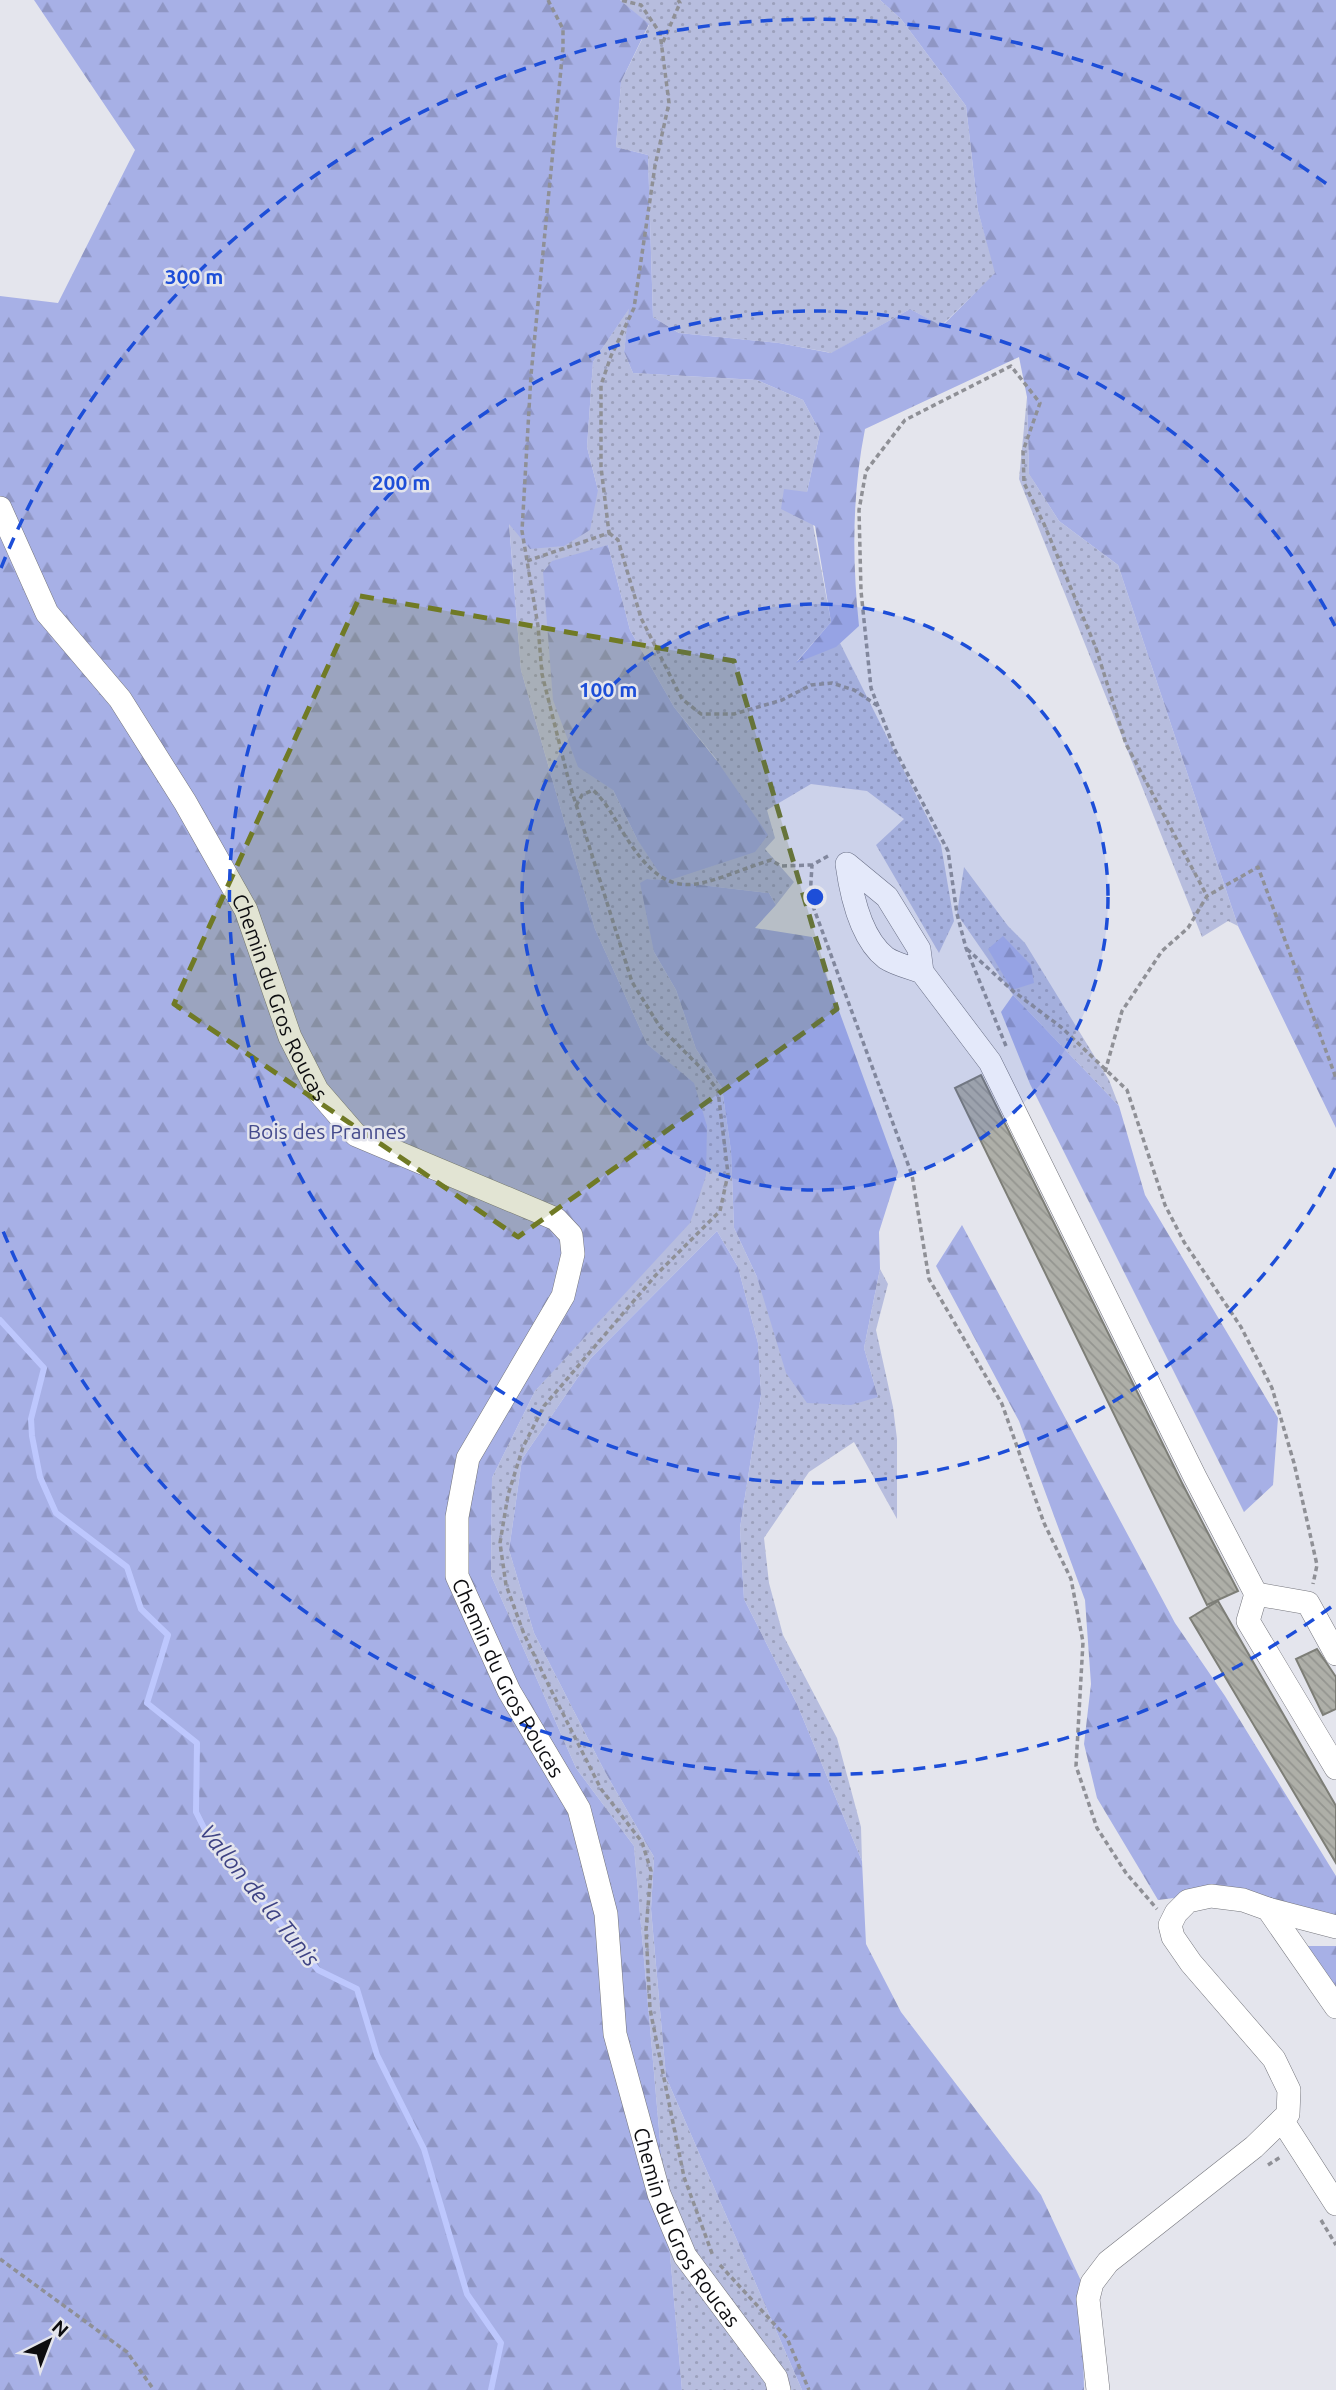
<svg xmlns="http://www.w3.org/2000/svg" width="1336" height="2390" font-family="Ubuntu,sans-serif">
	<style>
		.grass { fill: url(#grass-dots); fill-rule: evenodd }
		.forest { fill: url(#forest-firs) }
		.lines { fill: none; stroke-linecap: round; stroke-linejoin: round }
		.stream { stroke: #bdc7fd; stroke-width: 6 }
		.building { fill: url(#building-back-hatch); stroke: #7d7e77; stroke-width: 2 }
		.street-casing { stroke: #75767d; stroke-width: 24 }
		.path { stroke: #8f9096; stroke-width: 3.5; stroke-dasharray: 5 3.5; stroke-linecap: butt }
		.street { stroke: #fff; stroke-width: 23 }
		.marked { fill: #707a25; fill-opacity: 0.2; stroke: #707a25; stroke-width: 5; stroke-dasharray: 14 9; stroke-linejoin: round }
		.ring { fill: none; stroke: #1d4ed8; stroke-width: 3.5; stroke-dasharray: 12 9 }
		.labels { text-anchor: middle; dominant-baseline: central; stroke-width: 5; stroke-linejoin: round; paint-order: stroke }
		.street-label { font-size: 21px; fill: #0d0d10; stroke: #e4e5ed }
		.park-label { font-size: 21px; fill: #454b8c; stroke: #e4e5ed }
		.water-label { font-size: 23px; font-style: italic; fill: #3e4384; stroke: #e4e5ed }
		.centre { fill: #1d4ed8; stroke: #e4e5ed; stroke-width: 3.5 }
		.ring-label { font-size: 21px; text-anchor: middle; font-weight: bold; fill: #1d4ed8; stroke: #e4e5ed; stroke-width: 5; stroke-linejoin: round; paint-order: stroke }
	</style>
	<defs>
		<pattern id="grass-dots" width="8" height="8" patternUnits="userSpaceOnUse" patternTransform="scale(1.75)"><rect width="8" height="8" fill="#b7bdde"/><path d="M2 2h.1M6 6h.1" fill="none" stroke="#9ca1bd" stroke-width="1.8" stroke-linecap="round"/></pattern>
		<pattern id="forest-firs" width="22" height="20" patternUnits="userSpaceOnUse" patternTransform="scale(1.75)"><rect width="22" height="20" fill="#a7b0e6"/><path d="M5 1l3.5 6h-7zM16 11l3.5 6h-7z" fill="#8f96c4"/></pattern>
		<pattern id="building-back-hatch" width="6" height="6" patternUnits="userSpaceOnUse" patternTransform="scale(1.75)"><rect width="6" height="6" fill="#aeafa8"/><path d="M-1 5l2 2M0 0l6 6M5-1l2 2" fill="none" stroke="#949590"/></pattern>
	</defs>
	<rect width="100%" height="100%" fill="#e4e5ed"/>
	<g class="grass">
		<path d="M 620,0 L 880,0 L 901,19 L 966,106 L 978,211 L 996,273 L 941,326 L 910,309 L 832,353 L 779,343 L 679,333 L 653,317 L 648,155 L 616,147 L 621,82 L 649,25 Z"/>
		<path d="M 630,307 L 624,352 L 633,373 L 757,380 L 803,400 L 820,432 L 807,492 L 831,622 L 797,661 L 840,643 L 941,845 L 954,921 L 939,953 L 876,845 L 904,819 L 867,791 L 811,784 L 767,810 L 775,838 L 765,849 L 794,882 L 776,905 L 769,893 L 648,879 L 654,952 L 676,990 L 696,1049 L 722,1088 L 731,1151 L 734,1228 L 757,1277 L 878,1397 L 864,1348 L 880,1269 L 888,1284 L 876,1330 L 893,1407 L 897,1439 L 897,1519 L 854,1442 L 809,1472 L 764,1538 L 769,1583 L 783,1635 L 837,1738 L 861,1827 L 862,1861 L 797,1704 L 744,1599 L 740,1528 L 761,1395 L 758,1343 L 738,1267 L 717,1231 L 591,1358 L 522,1459 L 509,1550 L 534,1633 L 605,1772 L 654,1857 L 651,1909 L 666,2077 L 802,2390 L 682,2390 L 634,1846 L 576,1768 L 491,1575 L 492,1478 L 535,1391 L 599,1319 L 694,1084 L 647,1044 L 595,929 L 521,670 L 509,523 L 598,490 L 587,447 L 593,362 ZM 608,545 L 630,630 L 674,707 L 717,760 L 637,839 L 613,790 Z"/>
		<path d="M 1027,397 L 1029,474 L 1059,521 L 1118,565 L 1238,926 L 1228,921 L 1202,937 L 1019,479 Z"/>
		<path d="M 964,867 L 1008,926 L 1025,943 L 1109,1080 L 1119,1106 L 1013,995 L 957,914 Z"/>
	</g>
	<g class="forest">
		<path d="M 34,0 L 620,0 L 649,24 L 621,82 L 616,147 L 648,155 L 653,317 L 679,333 L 779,343 L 831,353 L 910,309 L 942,326 L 995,273 L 978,211 L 966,106 L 901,19 L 880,0 L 1336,0 L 1336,1128 L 1238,926 L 1118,565 L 1059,521 L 1029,474 L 1027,397 L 1019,357 L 865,429 C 852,495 852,559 859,626 L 836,647 L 796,663 L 831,622 L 815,526 L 781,509 L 784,489 L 807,492 L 820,432 L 803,400 L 757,380 L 633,373 L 624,352 L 629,309 L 593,362 L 587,447 L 598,490 L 590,530 L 564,546 L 530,549 L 509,524 L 521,670 L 595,929 L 647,1044 L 694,1083 L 707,1126 L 706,1176 L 690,1223 L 535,1391 L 492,1478 L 491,1575 L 576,1768 L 634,1846 L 682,2390 L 0,2390 L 0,296 L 58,303 L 135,150 Z"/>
		<path d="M 608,545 L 630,630 L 674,707 L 717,761 L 768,835 L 755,852 L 667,881 L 769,893 L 776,905 L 755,928 L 812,937 L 898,1172 L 879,1232 L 880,1269 L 864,1348 L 878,1397 L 851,1405 L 807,1403 L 786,1373 L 757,1277 L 734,1228 L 731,1151 L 722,1088 L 696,1049 L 676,990 L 654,952 L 640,883 L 647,879 L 664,880 L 637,839 L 613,790 L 578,767 L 553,700 L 543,572 L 552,561 Z"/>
		<path d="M 1003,936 L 1031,965 L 1034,983 L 1012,990 L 988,949 Z"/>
		<path d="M 1013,995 L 1119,1106 L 1145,1195 L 1278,1418 L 1273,1485 L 1244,1512 L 1030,1084 L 1001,1012 Z"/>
		<path d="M 962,1225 L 1175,1623 L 1225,1696 L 1336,1876 L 1336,1920 L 1230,1891 L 1158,1900 L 1097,1798 L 1084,1744 L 1091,1684 L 1085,1600 L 1019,1421 L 936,1266 Z"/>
		<path d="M 717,1231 L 738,1267 L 758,1343 L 761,1395 L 740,1528 L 744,1599 L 797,1704 L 862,1861 L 866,1944 L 901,2012 L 1041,2195 L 1082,2283 L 1084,2390 L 802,2390 L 666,2077 L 651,1909 L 654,1857 L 605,1772 L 534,1633 L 509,1550 L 522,1459 L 591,1358 Z"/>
		<path d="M 1298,1946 L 1336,1946 L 1336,1997 Z"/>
	</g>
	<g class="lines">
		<path class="stream" d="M 0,1320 L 44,1368 L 31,1419 L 32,1436 L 40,1477 L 56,1513 L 127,1567 L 141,1609 L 168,1635 L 147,1703 L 197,1743 L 196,1812 L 205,1830 L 318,1970 L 357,1989 L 377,2055 L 424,2149 L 467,2294 L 501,2343 L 491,2390"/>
	</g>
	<g class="building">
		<path d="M 981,1075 L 1182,1483 L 1238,1591 L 1207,1605 L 955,1088 Z"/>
		<path d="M 1218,1601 L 1336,1806 L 1336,1863 L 1190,1618 Z"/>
		<path d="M 1317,1649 L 1336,1677 L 1336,1709 L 1323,1715 L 1296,1659 Z"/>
	</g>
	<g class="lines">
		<defs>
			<g id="street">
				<path id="s1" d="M 0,508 L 47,613 L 120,699 L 185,802 L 246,910 L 290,1037 L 317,1090 L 356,1135 L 556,1219 L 571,1235 L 573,1254 L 563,1296 L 468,1458 L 457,1517 L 457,1576 L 509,1691 L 579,1809 L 606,1914 L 615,2034 L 659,2194 L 685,2256 L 776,2378 L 779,2390"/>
				<path d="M 922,972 C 911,968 895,964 886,958 C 860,938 851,893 847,864 L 887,897 L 919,949 L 922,972 L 990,1062 L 1195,1477 L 1256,1594"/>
				<path d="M 1336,1654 L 1308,1603 L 1256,1594 L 1248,1621 L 1336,1768"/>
				<path d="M 1268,1909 L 1336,1927"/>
				<path d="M 1282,2120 L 1336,2204"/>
				<path d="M 1098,2390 L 1088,2299 L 1092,2283 L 1108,2262 L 1254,2147 L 1288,2114 L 1289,2090 L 1274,2059 L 1191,1963 L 1173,1937 L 1170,1925 L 1176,1913 L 1188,1901 L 1211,1896 L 1243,1900 L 1268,1909 L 1336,2007"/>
			</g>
		</defs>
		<use href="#street" class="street-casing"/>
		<g class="path">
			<path d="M 548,0 L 563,29 L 563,48 L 531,375 L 522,531 L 538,626 L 542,674 L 569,782 L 632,982 L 660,1027 L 701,1068 L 718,1091 L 728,1174 L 720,1211 L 655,1276 L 544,1406 L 523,1447 L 508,1495 L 500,1543 L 506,1585 L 524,1634 L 551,1690 L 601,1789 L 642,1842 L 651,1871 L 646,1930 L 650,2009 L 684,2177 L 713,2256"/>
			<path d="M 663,42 L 680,3 L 678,0"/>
			<path d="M 609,533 L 618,540 L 641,618 L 682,699 L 701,714 L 734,714 L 782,700 L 811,685 L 832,683 L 854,690 L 878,706"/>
			<path d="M 527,561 L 609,533 L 601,467 L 601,385 L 611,356 L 634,308 L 655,166 L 669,103 L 660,33 L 641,5 L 620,0"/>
			<path d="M 576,806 L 582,795 L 593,790 C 607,803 614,818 624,834 C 672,911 698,883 771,860 L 781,866 L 811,865"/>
			<path d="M 828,856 L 812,865 L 810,898 L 912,1175 L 929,1279 L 1002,1404 L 1044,1523 L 1071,1579 L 1083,1642 L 1076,1766 L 1097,1828 L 1126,1873 L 1157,1909"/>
			<path d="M 967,949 L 1013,991 L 1061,1027 L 1127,1090 L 1165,1205 L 1184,1242 L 1241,1327 L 1272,1388 L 1294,1463 L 1317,1565 L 1313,1584"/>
			<path d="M 1006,1046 L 966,948 L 957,914 L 948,851 L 894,748 L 871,688 L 861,591 L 859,510 L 866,471 L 905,420 L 1011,366 L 1040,403 L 1023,451 L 1024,483 L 1044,524 L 1096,648 L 1126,744 L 1207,896"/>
			<path d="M 1105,1072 L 1122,1011 L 1162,951 L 1188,928 L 1207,896 L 1258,867 L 1336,1078"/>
			<path d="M 1268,2165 L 1282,2156"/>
			<path d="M 1321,2220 L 1336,2245"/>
			<path d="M 0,2259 L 127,2352 L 154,2390"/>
			<path d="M 720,2265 L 787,2338 L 809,2390"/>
		</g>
		<use href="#street" class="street"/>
	</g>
	<path class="marked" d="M 360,596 L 734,661 L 837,1009 L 518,1237 L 174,1004 Z"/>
	<circle cx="815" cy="897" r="293" fill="#1d4ed8" fill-opacity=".12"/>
	<g class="ring">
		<circle cx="815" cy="897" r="293"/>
		<path d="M1335 1168A586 586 0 1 1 1335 626"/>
		<path d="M1331 1607A878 878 0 0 1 1 1226M1 568A878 878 0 0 1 1331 187"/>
	</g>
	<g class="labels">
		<g class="street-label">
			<text stroke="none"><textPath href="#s1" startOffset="567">Chemin du Gros Roucas</textPath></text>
			<text stroke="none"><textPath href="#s1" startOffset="1449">Chemin du Gros Roucas</textPath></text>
			<text stroke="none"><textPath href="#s1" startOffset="2035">Chemin du Gros Roucas</textPath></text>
		</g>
		<g class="park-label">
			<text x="327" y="1131">Bois des Prannes</text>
		</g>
		<g class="water-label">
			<text transform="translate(260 1895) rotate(51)">Vallon de la Tunis</text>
		</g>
	</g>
	<circle cx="815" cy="897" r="10" class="centre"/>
	<g class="ring-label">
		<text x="194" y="284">300 m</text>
		<text x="401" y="490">200 m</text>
		<text x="608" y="697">100 m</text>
	</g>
	<g transform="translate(49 2341) rotate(42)" stroke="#e4e5ed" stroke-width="5" paint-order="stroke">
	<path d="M0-5L12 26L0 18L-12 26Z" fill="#0d0d10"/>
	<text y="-10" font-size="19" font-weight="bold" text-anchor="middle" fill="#0d0d10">N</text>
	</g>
</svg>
